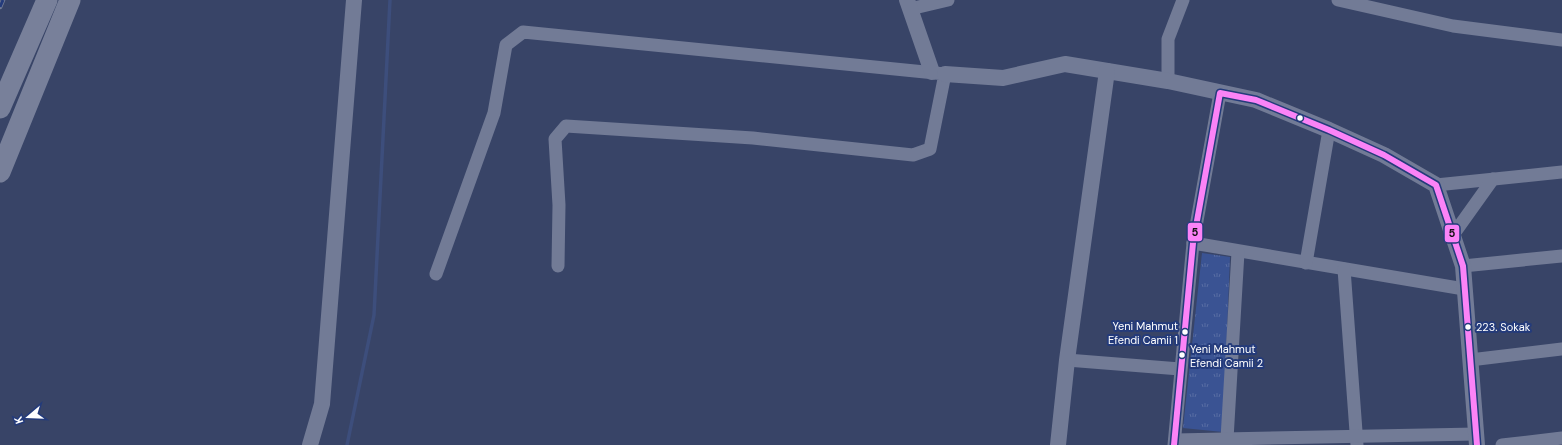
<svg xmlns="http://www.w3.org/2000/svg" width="1562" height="445" font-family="'DM Sans',sans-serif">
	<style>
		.park { fill: url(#park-tufts) }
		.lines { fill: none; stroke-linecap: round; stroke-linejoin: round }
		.stream { stroke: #3d4e7c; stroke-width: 3.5 }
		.minor { stroke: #727b96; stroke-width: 13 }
		.tertiary { stroke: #727b96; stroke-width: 16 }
		.trunk { stroke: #78809a; stroke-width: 21 }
		.rail-casing { stroke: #747d96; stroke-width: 4.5 }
		.rail { stroke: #243b7b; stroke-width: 3; stroke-dasharray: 9; stroke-linecap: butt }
		.bus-1-casing { stroke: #243b7b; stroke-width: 9 }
		.bus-1 { stroke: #fb83f7; stroke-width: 6 }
		.bus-dot { fill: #fff; stroke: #243b7b; stroke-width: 1.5 }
		.labels { text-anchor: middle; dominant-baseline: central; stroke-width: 4; stroke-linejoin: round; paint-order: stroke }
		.bus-label { font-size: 11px; fill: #fff; stroke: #243b7b; text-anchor: start }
		.line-badge { stroke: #243b7b; stroke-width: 1.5 }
		.pale-badge-label { font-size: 11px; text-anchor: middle; font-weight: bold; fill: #111 }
	</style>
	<defs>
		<pattern id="park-tufts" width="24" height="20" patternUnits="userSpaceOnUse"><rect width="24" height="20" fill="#3a5393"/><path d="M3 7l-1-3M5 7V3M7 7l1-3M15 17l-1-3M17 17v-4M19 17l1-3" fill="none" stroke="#586da3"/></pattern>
	</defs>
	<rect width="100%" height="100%" fill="#384467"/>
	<path class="park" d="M 1202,253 L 1230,257 L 1223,432 L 1183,428 Z"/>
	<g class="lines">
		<path class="stream" d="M 347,445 L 374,315 L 390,0"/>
		<g class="minor">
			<path d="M 1338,0 L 1453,26 L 1562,40"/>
			<path d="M 910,9 L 948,0"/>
			<path d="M 1168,81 L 1168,39 L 1183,0"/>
			<path d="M 1436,185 L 1562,172"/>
			<path d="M 1453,235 L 1493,179"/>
			<path d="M 1193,243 L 1464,289"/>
			<path d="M 1306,263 L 1329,130"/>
			<path d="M 1463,266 L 1562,256"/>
			<path d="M 1344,269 L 1357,445"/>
			<path d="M 436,274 L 494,113 L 506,45 L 523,32 L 945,74 L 930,149 L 913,155 L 753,138 L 566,126 L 555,139 L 559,205 L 558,266"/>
			<path d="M 1067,360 L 1180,369"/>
			<path d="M 1470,360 L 1562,349"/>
			<path d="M 1227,439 L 1238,252"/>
			<path d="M 1175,440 L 1476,434"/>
			<path d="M 1174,445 L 1193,243 L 1220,93"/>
			<path d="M 1502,445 L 1562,438"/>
		</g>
		<g class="tertiary">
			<path d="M 907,0 L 932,72"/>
			<path d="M 945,74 L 1003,78 L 1065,64 L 1168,81 L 1256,100 L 1329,130 L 1384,155 L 1436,185 L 1463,266 L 1477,445"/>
			<path d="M 310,445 L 322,404 L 354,0"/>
			<path d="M 1058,445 L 1067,360 L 1107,71"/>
		</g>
		<g class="trunk">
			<path d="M 0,108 L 47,0"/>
			<path d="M 0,172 L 70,0"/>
		</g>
		<defs>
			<path id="rail" d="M 0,7 L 3,0"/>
		</defs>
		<use href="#rail" class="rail-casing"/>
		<use href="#rail" class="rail"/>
		<defs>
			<path id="bus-1" d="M 1174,445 L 1193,243 L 1220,93 L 1256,100 L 1329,130 L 1384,155 L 1436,185 L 1463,266 L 1477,445"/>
		</defs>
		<use href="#bus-1" class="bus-1-casing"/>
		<use href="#bus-1" class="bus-1"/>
	</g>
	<g class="bus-dot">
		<circle cx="1300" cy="118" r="3.5"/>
		<circle cx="1468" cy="327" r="3.5"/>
		<circle cx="1185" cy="332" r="3.5"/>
		<circle cx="1182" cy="355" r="3.5"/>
	</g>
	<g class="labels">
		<g class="bus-label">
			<text x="1178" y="326" text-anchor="end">Yeni Mahmut<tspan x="1178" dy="14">Efendi Camii 1</tspan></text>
			<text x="1476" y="327">223. Sokak</text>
			<text x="1190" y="349">Yeni Mahmut<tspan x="1190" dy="14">Efendi Camii 2</tspan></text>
		</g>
	</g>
	<g class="line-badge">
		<rect x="1187" y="222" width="16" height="20" rx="4" fill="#fb83f7"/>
		<rect x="1444" y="224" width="16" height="19" rx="4" fill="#fb83f7"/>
	</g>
	<g class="pale-badge-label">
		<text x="1195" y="236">5</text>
		<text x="1452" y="237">5</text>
	</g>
	<g transform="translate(28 417) rotate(251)" stroke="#243b7b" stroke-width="3" paint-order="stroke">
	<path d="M0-3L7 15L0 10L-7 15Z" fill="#ffffff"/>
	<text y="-6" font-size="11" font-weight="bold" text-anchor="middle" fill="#ffffff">K</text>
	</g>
</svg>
